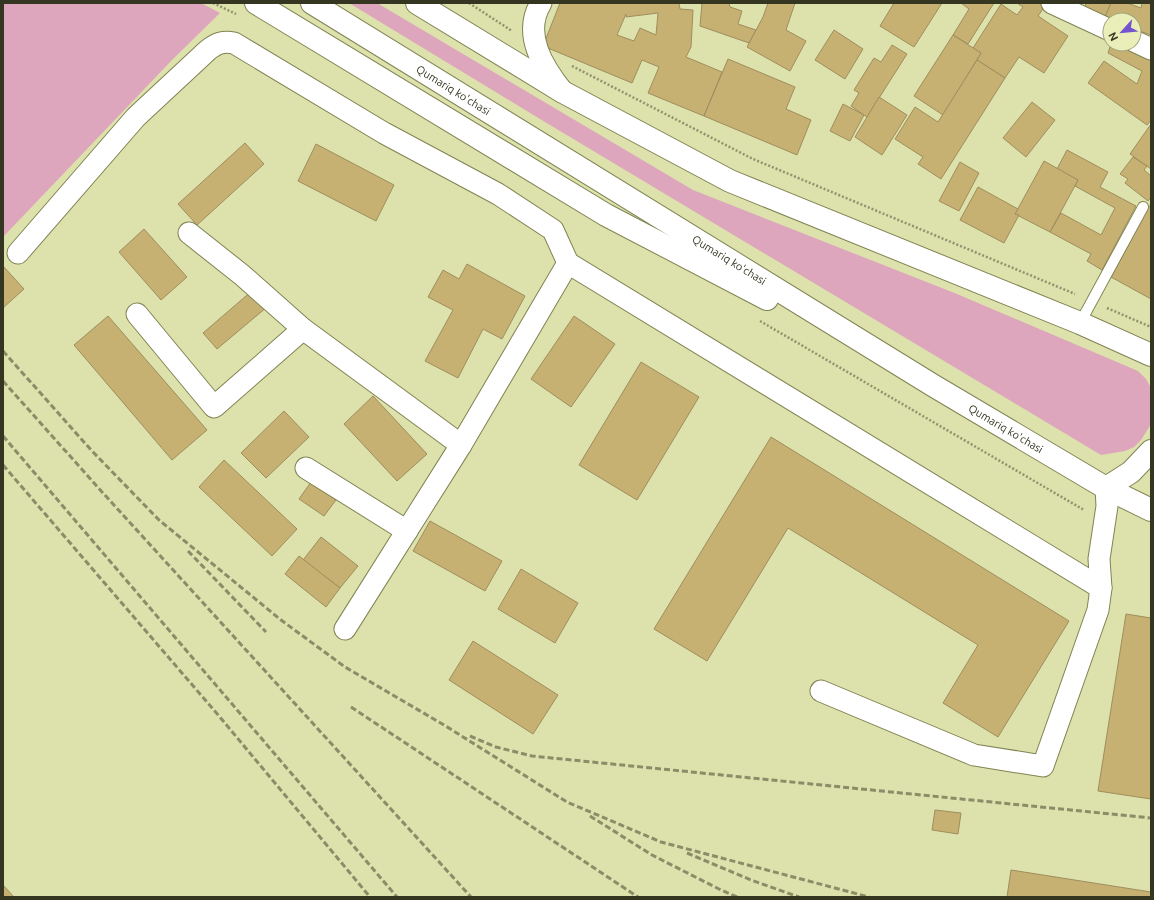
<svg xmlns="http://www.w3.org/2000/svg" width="1154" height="900" font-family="Ubuntu,sans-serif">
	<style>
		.green { fill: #dda6bd }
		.building { fill: #c6b172; stroke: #9e8e5d; fill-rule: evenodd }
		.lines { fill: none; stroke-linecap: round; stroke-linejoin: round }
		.service-casing { stroke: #808352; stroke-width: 12 }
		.minor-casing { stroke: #808352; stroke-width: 23 }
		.primary-casing { stroke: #808352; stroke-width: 24 }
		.path { stroke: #90936d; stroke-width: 2.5; stroke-dasharray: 2 2; stroke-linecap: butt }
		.service { stroke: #fff; stroke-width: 10 }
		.minor { stroke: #fff; stroke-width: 21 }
		.primary { stroke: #fff; stroke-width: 22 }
		.rail { stroke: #8a8d67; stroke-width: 3; stroke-dasharray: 6 3; stroke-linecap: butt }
		.labels { text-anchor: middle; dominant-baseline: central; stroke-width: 3; stroke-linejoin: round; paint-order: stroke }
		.street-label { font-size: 11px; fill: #343621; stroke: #eaefb9 }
	</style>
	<rect width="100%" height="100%" fill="#dde1ac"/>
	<g class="green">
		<path d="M 3,3 L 201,3 L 220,13 L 172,60 L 3,237 Z"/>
		<path d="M 349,3 L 377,3 L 693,190 L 957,294 L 1138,371 L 1146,379 L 1151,388 L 1151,424 L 1141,440 L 1134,447 L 1125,451 L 1101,455 L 545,122 Z"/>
	</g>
	<g class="building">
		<path d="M 560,3 L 679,3 L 680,9 L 693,10 L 691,47 L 686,57 L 722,72 L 704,116 L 648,93 L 659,67 L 642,60 L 632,83 L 543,46 ZM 658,13 L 656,35 L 640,28 L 634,41 L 617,35 L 626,14 L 626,17 Z"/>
		<path d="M 702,3 L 729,3 L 730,7 L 742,11 L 738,24 L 756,30 L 749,43 L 700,26 Z"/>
		<path d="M 768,3 L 795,3 L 786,30 L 806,41 L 790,71 L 747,47 L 763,17 Z"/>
		<path d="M 894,3 L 942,3 L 914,47 L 880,26 Z"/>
		<path d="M 961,3 L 994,3 L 968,44 L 953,35 L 969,9 Z"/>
		<path d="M 1017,3 L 1041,3 L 1045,6 L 1038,16 L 1068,36 L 1044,73 L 1019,57 L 1005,78 L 977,60 L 981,53 L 973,48 L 1001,4 L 1017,15 L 1023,7 Z"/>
		<path d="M 1086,3 L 1111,3 L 1105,17 L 1084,9 Z"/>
		<path d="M 1111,3 L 1127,3 L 1141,8 L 1142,3 L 1151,3 L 1151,35 L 1134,29 L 1134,20 L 1112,20 L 1105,17 Z"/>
		<path d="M 834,30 L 863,49 L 845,79 L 815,60 Z"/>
		<path d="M 953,35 L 981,53 L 943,115 L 914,96 Z"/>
		<path d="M 1111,44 L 1126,44 L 1151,56 L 1151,120 L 1147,125 L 1088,83 L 1104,61 L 1137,84 L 1142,71 L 1108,53 Z"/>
		<path d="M 892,45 L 907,54 L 867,117 L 851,106 L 859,93 L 854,90 L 874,58 L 881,62 Z"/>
		<path d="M 728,59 L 795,87 L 786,109 L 811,120 L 797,155 L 704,116 Z"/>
		<path d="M 977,60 L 1005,78 L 941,179 L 918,164 L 923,157 L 895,139 L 915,107 L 938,122 Z"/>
		<path d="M 879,97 L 907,115 L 882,155 L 855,137 Z"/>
		<path d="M 1032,102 L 1055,120 L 1026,157 L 1003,138 Z"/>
		<path d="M 843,104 L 864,115 L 850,141 L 830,131 Z"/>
		<path d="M 1151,124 L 1151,169 L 1130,154 Z"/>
		<path d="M 245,143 L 264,164 L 197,225 L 178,204 Z"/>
		<path d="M 316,144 L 394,185 L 376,221 L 298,181 Z"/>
		<path d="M 1067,150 L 1108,172 L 1100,187 L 1136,206 L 1102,270 L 1087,261 L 1091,254 L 1050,232 L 1061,213 L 1101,235 L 1115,208 L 1075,186 L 1078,180 L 1057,169 Z"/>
		<path d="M 1133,157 L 1147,166 L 1144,170 L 1151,176 L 1151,197 L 1148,201 L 1125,183 L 1128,179 L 1120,174 Z"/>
		<path d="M 1044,161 L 1078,180 L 1050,232 L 1015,214 Z"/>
		<path d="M 960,162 L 979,173 L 959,211 L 939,201 Z"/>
		<path d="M 978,187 L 1018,209 L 1015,214 L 1019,215 L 1004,243 L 960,220 Z"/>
		<path d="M 1149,206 L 1151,206 L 1151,299 L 1111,277 Z"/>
		<path d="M 144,229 L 187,277 L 161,300 L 119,252 Z"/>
		<path d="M 467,264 L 525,296 L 502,339 L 483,329 L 458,378 L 425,361 L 453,310 L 428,297 L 443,270 L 459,279 Z"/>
		<path d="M 3,266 L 24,289 L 3,308 Z"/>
		<path d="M 253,290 L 267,307 L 217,349 L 203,333 Z"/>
		<path d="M 108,316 L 207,430 L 172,460 L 74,345 Z"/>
		<path d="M 574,316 L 615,344 L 571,407 L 531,379 Z"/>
		<path d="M 641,362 L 699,397 L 637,500 L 579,465 Z"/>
		<path d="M 373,396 L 427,454 L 397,481 L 344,424 Z"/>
		<path d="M 284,411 L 309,437 L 266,478 L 241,453 Z"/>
		<path d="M 771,437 L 1069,621 L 998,737 L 943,703 L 978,645 L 788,528 L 707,661 L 654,629 Z"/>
		<path d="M 224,460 L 297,529 L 272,556 L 199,487 Z"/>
		<path d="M 311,482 L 336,500 L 324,516 L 299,499 Z"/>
		<path d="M 430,521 L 502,561 L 485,591 L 413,551 Z"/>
		<path d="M 321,537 L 358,566 L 340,588 L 303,560 Z"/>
		<path d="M 299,556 L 340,588 L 326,607 L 285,574 Z"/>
		<path d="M 521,569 L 578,603 L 555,643 L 498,609 Z"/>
		<path d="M 1126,614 L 1151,618 L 1151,799 L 1098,791 Z"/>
		<path d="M 473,641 L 558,695 L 533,734 L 449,680 Z"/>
		<path d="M 935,810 L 961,813 L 958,834 L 932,830 Z"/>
		<path d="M 1011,870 L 1151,892 L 1151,897 L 1007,897 Z"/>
		<path d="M 3,885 L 14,897 L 3,897 Z"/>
	</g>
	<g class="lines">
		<defs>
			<path id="service" d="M 1080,323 L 1143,207"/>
			<g id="minor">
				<path d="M 541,3 C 522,34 543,67 563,92"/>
				<path d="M 1052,3 L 1110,30"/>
				<path d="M 1134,41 L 1151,49"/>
				<path d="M 189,233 L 242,275 L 303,329"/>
				<path d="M 18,253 L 136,117 L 208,50 C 217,43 223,41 234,43 L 384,133 L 498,194 L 553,230 L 568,263 L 1101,588 L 1099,559 L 1107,506 L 1106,488"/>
				<path d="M 137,314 L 214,407 L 303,329 L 461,445"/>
				<path d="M 306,468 L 407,531"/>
				<path d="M 345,629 L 461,445 L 568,263"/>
				<path d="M 821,691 L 974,755 L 1043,766 L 1098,610 L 1101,588"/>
			</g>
			<g id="primary">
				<path d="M 256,3 L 606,215 L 767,299"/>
				<path id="s1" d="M 312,3 L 934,386 L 1106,488 L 1151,510"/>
				<path d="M 417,3 L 563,92 L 730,181 L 1080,323 L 1151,355"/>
				<path d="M 1106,488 L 1131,472 L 1151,451"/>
			</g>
		</defs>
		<use href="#service" class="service-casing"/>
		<use href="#minor" class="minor-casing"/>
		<use href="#primary" class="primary-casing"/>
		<g class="path">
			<path d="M 213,3 L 236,14"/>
			<path d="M 469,3 L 512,31"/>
			<path d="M 572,66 L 753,159 L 1075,294"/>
			<path d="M 1107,308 L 1151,327"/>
			<path d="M 760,321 L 1084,510"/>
		</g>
		<use href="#service" class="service"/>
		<use href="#minor" class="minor"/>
		<use href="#primary" class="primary"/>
		<g class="rail">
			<path d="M 3,351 L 92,451 L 159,520 L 281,620 L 345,667 L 444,725 L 567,802 L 661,842 L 869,897"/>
			<path d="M 3,381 L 103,493 L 471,897"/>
			<path d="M 3,436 L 397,897"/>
			<path d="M 3,465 L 219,716 L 370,897"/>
			<path d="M 188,551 L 266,632"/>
			<path d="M 351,707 L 638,897"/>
			<path d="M 470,736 L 496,747 L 532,756 L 1151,818"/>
			<path d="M 590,816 L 652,855 L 719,889 L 737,897"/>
			<path d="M 687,853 L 751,880 L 799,897"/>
		</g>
	</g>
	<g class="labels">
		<g class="street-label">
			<text stroke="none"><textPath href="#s1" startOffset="166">Qumariq ko'chasi</textPath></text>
			<text stroke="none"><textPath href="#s1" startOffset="490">Qumariq ko'chasi</textPath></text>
			<text stroke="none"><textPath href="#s1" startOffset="814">Qumariq ko'chasi</textPath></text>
		</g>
	</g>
	<rect width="1154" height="900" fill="none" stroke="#343621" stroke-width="8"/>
	<g transform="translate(1122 32) rotate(243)"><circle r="19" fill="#eaefb9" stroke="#a1a57c"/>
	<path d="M0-3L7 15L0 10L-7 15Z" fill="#7453cc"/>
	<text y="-6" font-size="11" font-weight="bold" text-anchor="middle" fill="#343621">N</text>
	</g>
</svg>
